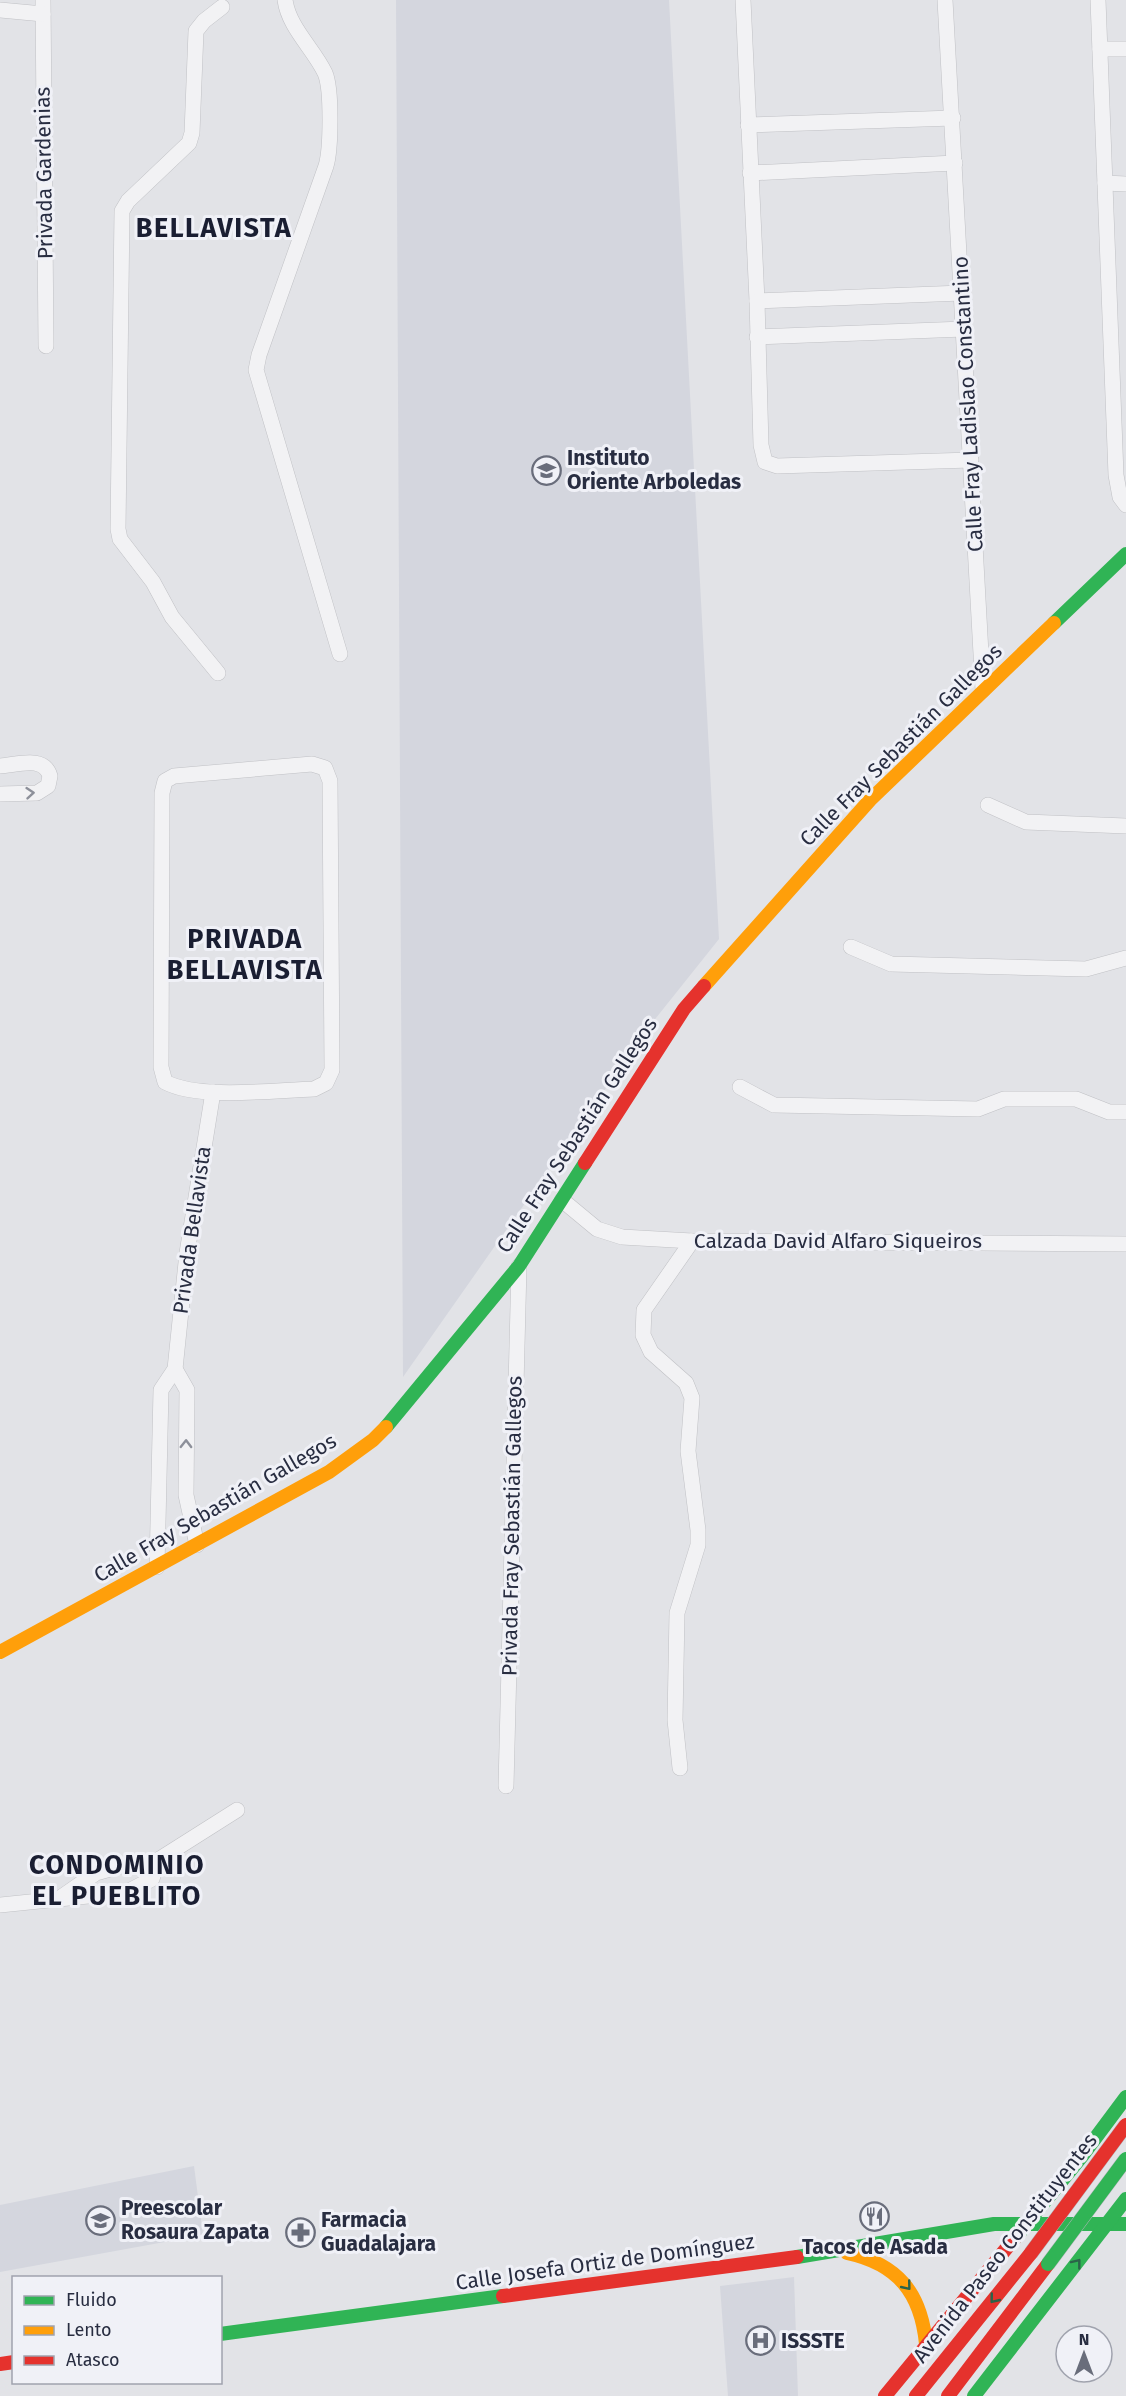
<svg xmlns="http://www.w3.org/2000/svg" width="1126" height="2396" font-family="'Fira Sans',sans-serif">
	<style>
		.built { fill: #d4d6de }
		.lines { fill: none; stroke-linecap: round; stroke-linejoin: round }
		.street-casing { stroke: #c0c1c5; stroke-width: 16 }
		.street { stroke: #f2f2f4; stroke-width: 15 }
		.fast { stroke: #30b455; stroke-width: 14 }
		.slow { stroke: #ff9f0a; stroke-width: 14 }
		.jam { stroke: #e5322d; stroke-width: 14 }
		.fast-bridge-casing { stroke: #b4b6bc; stroke-width: 15; stroke-linecap: butt }
		.jam-bridge-casing { stroke: #b4b6bc; stroke-width: 15; stroke-linecap: butt }
		.fast-bridge { stroke: #30b455; stroke-width: 14 }
		.jam-bridge { stroke: #e5322d; stroke-width: 14 }
		.oneway { stroke: #8d909a }
		.oneway2 { stroke: #2b6349 }
		.labels { text-anchor: middle; dominant-baseline: central; stroke-width: 6; stroke-linejoin: round; paint-order: stroke }
		.street-label { font-size: 21px; fill: #282d41; stroke: #f0f1f7 }
		.poi-label { font-size: 21px; font-weight: bold; fill: #282d41; stroke: #f0f1f7; text-anchor: start }
		.district-label { font-size: 27px; font-weight: bold; letter-spacing: 1.5px; fill: #1a1e32; stroke: #f0f1f7 }
	</style>
	<rect width="100%" height="100%" fill="#e2e3e7"/>
	<g class="built">
		<path d="M 396,0 L 669,0 L 719,939 L 648,1028 L 403,1377 Z"/>
		<path d="M 194,2166 L 203,2235 L 0,2272 L 0,2205 Z"/>
		<path d="M 794,2277 L 798,2396 L 728,2396 L 720,2286 Z"/>
	</g>
	<g class="lines">
		<defs>
			<g id="street">
				<path d="M 43,0 L 46,346"/>
				<path d="M 285,0 C 289,28 313,48 325,73 C 332,89 331,149 326,166 L 259,355 L 256,370 L 340,654"/>
				<path d="M 743,0 L 757,301 L 761,445 L 765,462 L 777,466 L 971,460"/>
				<path d="M 945,0 L 983,690"/>
				<path d="M 1098,0 L 1116,475 L 1120,497 L 1126,505"/>
				<path d="M 0,10 L 43,14"/>
				<path d="M 1100,49 L 1126,49"/>
				<path d="M 748,125 L 953,118"/>
				<path d="M 750,173 L 955,163"/>
				<path d="M 1105,183 L 1126,184"/>
				<path d="M 757,301 L 962,293"/>
				<path d="M 757,337 L 964,329"/>
				<path d="M 218,673 L 172,617 L 153,582 L 120,539 L 118,529 L 122,211 L 128,201 L 189,143 L 192,133 L 196,31 L 204,21 L 222,7"/>
				<path d="M 312,764 L 325,768 L 330,781 L 332,1070 L 326,1083 L 314,1089 C 275,1090 199,1100 165,1082 L 161,1067 L 162,793 L 165,781 L 174,776 Z"/>
				<path d="M 0,766 C 17,765 44,755 50,776 L 48,786 L 37,793 L 0,794"/>
				<path d="M 988,805 L 1026,822 L 1126,826"/>
				<path d="M 851,947 L 891,964 L 1086,969 L 1126,958"/>
				<path d="M 740,1087 L 774,1105 L 978,1109 L 1004,1099 L 1076,1099 L 1109,1112 L 1126,1112"/>
				<path d="M 562,1200 L 597,1229 L 622,1237 L 692,1241 L 1126,1244"/>
				<path d="M 175,1369 L 187,1390 L 186,1495 L 197,1545"/>
				<path d="M 157,1567 L 161,1390 L 175,1369 L 187,1253 L 213,1092"/>
				<path d="M 680,1768 L 675,1720 L 677,1613 L 698,1545 L 698,1530 L 688,1451 L 692,1398 L 686,1383 L 651,1352 L 643,1335 L 644,1310 L 692,1241"/>
				<path d="M 506,1786 L 519,1266"/>
				<path d="M 60,1898 L 96,1873 L 135,1862 L 158,1860 L 237,1810"/>
				<path d="M 0,1905 L 127,1892 L 152,1879 L 158,1860"/>
			</g>
		</defs>
		<use href="#street" class="street-casing"/>
		<use href="#street" class="street"/>
		<g class="fast">
			<path d="M 1054,623 L 1126,554"/>
			<path d="M 386,1427 L 519,1266 L 585,1163"/>
			<path d="M 1015,2238 L 1082,2156 L 1126,2097"/>
			<path d="M 797,2257 L 994,2224 L 1126,2224"/>
			<path d="M 220,2334 L 503,2296"/>
			<path d="M 974,2396 L 1126,2199"/>
		</g>
		<g class="slow">
			<path d="M 704,986 L 870,800 L 1054,623"/>
			<path d="M 0,1652 L 329,1472 L 373,1440 L 386,1427"/>
			<path d="M 847,2253 C 898,2264 921,2293 926,2344"/>
		</g>
		<g class="jam">
			<path d="M 585,1163 L 684,1009 L 704,986"/>
			<path d="M 503,2296 L 797,2257"/>
			<path d="M 0,2364 L 14,2362"/>
			<path d="M 885,2396 L 1015,2238"/>
			<path d="M 916,2396 L 1031,2253"/>
			<path d="M 948,2396 L 1048,2264"/>
		</g>
		<defs>
			<path id="fast-bridge" d="M 1048,2264 L 1126,2159"/>
			<path id="jam-bridge" d="M 1031,2253 L 1126,2125"/>
		</defs>
		<use href="#fast-bridge" class="fast-bridge-casing"/>
		<use href="#jam-bridge" class="jam-bridge-casing"/>
		<use href="#fast-bridge" class="fast-bridge"/>
		<use href="#jam-bridge" class="jam-bridge"/>
	</g>
	<defs><path id="oneway-chevron" d="M-2-3.5L2.5 0L-2 3.5" fill="none" stroke-width="1.6" stroke-linecap="round" stroke-linejoin="round" transform="scale(1.5)"/></defs>
	<g class="oneway">
		<use href="#oneway-chevron" transform="translate(30 793) rotate(-5)"/>
		<use href="#oneway-chevron" transform="translate(186 1444) rotate(-89)"/>
	</g>
	<g class="oneway2">
		<use href="#oneway-chevron" transform="translate(1077 2263) rotate(-52)"/>
		<use href="#oneway-chevron" transform="translate(907 2286) rotate(51)"/>
		<use href="#oneway-chevron" transform="translate(994 2299) rotate(129)"/>
	</g>
	<defs>
		<symbol id="school-ring" viewBox="-11 -11 22 22"><circle r="9.5" fill="#f0f1f7" stroke="#696d7b" stroke-width="1.5"/><path d="M0-5L7-2L0 1L-7-2ZM-4 1L0 2.5L4 1V4Q0 6-4 4Z" fill="#696d7b"/></symbol>
		<symbol id="restaurant-ring" viewBox="-11 -11 22 22"><circle r="9.5" fill="#f0f1f7" stroke="#696d7b" stroke-width="1.5"/><path d="M-5-6h1v4h1v-4h1v4h1v-4h1v5L-1.5 .5V6h-2V.5L-5-1ZM5-6V6H3V1.5H1.5Q1.5-4 5-6Z" fill="#696d7b"/></symbol>
		<symbol id="pharmacy-ring" viewBox="-11 -11 22 22"><circle r="9.5" fill="#f0f1f7" stroke="#696d7b" stroke-width="1.5"/><path d="M-2-6h4v4h4v4h-4v4h-4v-4h-4v-4h4Z" fill="#696d7b"/></symbol>
		<symbol id="hospital-ring" viewBox="-11 -11 22 22"><circle r="9.5" fill="#f0f1f7" stroke="#696d7b" stroke-width="1.5"/><path d="M-5-5h3v3.5h4V-5h3V5h-3V1.5h-4V5h-3Z" fill="#696d7b"/></symbol>
	</defs>
	<g fill-rule="evenodd">
		<use href="#school-ring" x="530" y="454" width="33" height="33"/>
		<use href="#restaurant-ring" x="858" y="2200" width="33" height="33"/>
		<use href="#school-ring" x="84" y="2204" width="33" height="33"/>
		<use href="#pharmacy-ring" x="284" y="2216" width="33" height="33"/>
		<use href="#hospital-ring" x="744" y="2324" width="33" height="33"/>
	</g>
	<g class="labels">
		<g class="street-label">
			<text transform="translate(44 173) rotate(-91)">Privada Gardenias</text>
			<text transform="translate(968 404) rotate(-93)">Calle Fray Ladislao Constantino</text>
			<text transform="translate(901 745) rotate(-45)">Calle Fray Sebastián Gallegos</text>
			<text transform="translate(577 1135) rotate(-57)">Calle Fray Sebastián Gallegos</text>
			<text transform="translate(192 1230) rotate(-82)">Privada Bellavista</text>
			<text x="838" y="1241">Calzada David Alfaro Siqueiros</text>
			<text transform="translate(215 1508) rotate(-30)">Calle Fray Sebastián Gallegos</text>
			<text transform="translate(512 1526) rotate(-89)">Privada Fray Sebastián Gallegos</text>
			<text transform="translate(1005 2248) rotate(-52)">Avenida Paseo Constituyentes</text>
			<text transform="translate(605 2262) rotate(-8)">Calle Josefa Ortiz de Domínguez</text>
		</g>
		<g class="poi-label">
			<text x="567" y="458">Instituto<tspan x="567" dy="24">Oriente Arboledas</tspan></text>
			<text x="121" y="2208">Preescolar<tspan x="121" dy="24">Rosaura Zapata</tspan></text>
			<text x="321" y="2220">Farmacia<tspan x="321" dy="24">Guadalajara</tspan></text>
			<text x="875" y="2247" text-anchor="middle">Tacos de Asada</text>
			<text x="781" y="2341">ISSSTE</text>
		</g>
		<g class="district-label">
			<text x="214" y="228">BELLAVISTA</text>
			<text x="245" y="939">PRIVADA<tspan x="245" dy="31">BELLAVISTA</tspan></text>
			<text x="117" y="1865">CONDOMINIO<tspan x="117" dy="31">EL PUEBLITO</tspan></text>
		</g>
	</g>
	<rect x="12" y="2276" width="210" height="108" fill="#f0f1f7" stroke="#a0a3ae" stroke-width="1.5"/>
	<rect x="24" y="2296" width="30" height="9" fill="#30b455" stroke="#a0a3ae" stroke-width="1.5"/>
	<text x="66" y="2306" font-size="18" fill="#282d41">Fluido</text>
	<rect x="24" y="2326" width="30" height="9" fill="#ff9f0a" stroke="#a0a3ae" stroke-width="1.5"/>
	<text x="66" y="2336" font-size="18" fill="#282d41">Lento</text>
	<rect x="24" y="2356" width="30" height="9" fill="#e5322d" stroke="#a0a3ae" stroke-width="1.5"/>
	<text x="66" y="2366" font-size="18" fill="#282d41">Atasco</text>
	<g transform="translate(1084 2354)"><circle r="28" fill="#f0f1f7" stroke="#a0a3ae" stroke-width="1.5"/>
	<path d="M0-4.5L10 22L0 15L-10 22Z" fill="#696d7b"/>
	<text y="-9" font-size="16" font-weight="bold" text-anchor="middle" fill="#282d41">N</text>
	</g>
</svg>
